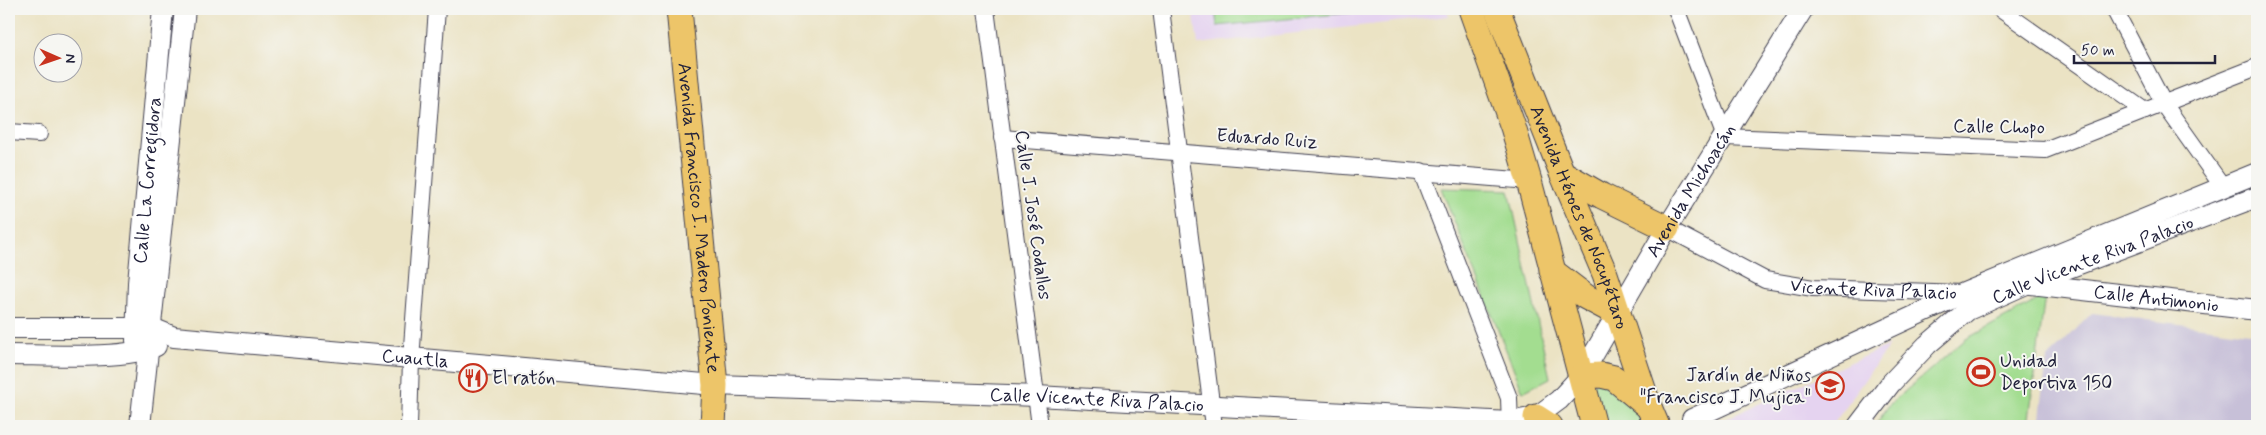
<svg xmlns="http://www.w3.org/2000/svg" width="2266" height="435" font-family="Mynerve,sans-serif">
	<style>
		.built { fill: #e5d3f0 }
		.industrial { fill: #c7c0d8 }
		.green { fill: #a3dd90; stroke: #628066 }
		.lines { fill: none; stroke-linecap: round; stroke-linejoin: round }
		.minor-casing { stroke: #403f50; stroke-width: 18 }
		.tertiary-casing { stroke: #403f50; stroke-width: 22 }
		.primary-casing { stroke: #403f50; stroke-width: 27 }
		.minor { stroke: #fff; stroke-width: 16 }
		.tertiary { stroke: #fff; stroke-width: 20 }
		.primary { stroke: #edc569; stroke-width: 25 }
		.labels { text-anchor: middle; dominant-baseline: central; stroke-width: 4; stroke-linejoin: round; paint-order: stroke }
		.street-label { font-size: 19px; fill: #22223b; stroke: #f6f6f2 }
		.poi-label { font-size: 19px; fill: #22223b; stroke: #f6f6f2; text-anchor: start }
	</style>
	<rect width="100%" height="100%" fill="#f6f6f2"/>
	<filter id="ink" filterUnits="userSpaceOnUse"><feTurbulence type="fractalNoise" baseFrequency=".02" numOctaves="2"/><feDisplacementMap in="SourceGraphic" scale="10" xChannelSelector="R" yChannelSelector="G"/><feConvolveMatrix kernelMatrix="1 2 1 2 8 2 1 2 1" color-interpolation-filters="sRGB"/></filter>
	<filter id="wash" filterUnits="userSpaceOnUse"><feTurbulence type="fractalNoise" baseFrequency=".0096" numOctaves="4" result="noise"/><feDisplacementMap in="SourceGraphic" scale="20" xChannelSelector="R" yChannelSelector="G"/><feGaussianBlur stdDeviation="1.12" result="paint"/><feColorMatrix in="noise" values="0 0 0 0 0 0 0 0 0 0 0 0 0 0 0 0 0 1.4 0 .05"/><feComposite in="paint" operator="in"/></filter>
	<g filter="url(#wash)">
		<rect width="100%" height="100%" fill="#ebe3c4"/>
		<g class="built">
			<path d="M 1193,9 L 1446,9 L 1449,16 L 1198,44 Z"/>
			<path d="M 1889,345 L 1832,426 L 1710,426 Z"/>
		</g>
		<path class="industrial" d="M 2092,313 L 2257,334 L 2257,426 L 2039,426 L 2047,359 Z"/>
		<g class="green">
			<path d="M 1215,9 L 1388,9 L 1217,26 Z"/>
			<path d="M 1441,188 L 1509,190 L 1550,378 L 1523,392 Z"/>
			<path d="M 2045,296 L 2028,426 L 1875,426 L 1889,405 L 1966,339 Z"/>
			<path d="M 1598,380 L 1638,414 L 1643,426 L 1602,426 L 1591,386 Z"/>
		</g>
	</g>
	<g filter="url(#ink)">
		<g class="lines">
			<defs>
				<g id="minor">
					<path d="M 986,9 L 1040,426"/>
					<path d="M 1161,9 L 1214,426"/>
					<path d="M 1676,9 L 1725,137 L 2045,150 L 2257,67"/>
					<path d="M 2000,9 L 2145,111"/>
					<path d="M 2114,9 L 2164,104 L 2223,187"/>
					<path d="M 9,132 L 39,134"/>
					<path d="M 1002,138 L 1529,181"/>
					<path d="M 1421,171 L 1509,398 L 1510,426"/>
					<path id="s1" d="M 1667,228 L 1765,280 L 1813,288 L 1963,293"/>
					<path d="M 409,426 L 411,360 L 437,9"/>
				</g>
				<g id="tertiary">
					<path id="s2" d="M 2031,284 L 2257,310"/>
					<path id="s3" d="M 9,328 L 152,328 L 174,337 L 715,385 L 1037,396 L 1509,422 L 1536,417 L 1559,400 L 1581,376 L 1667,228 L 1803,9"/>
					<path id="s4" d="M 136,341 L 138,283 L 163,9"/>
					<path d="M 9,355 C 44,355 127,360 156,346"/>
					<path d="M 1692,419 L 1964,293 L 2257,173"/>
					<path d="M 140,426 L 185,9"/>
					<path id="s5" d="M 1858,426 L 1891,383 L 1927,345 L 1968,310 L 2026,284 L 2257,197"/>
				</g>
				<g id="primary">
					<path id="s6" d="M 679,9 L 715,385 L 713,426"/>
					<path d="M 1471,9 L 1513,127 L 1529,181 L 1594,426"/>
					<path id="s7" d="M 1497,9 L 1562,173 L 1605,274 L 1649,407 L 1657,426"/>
					<path d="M 1562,173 L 1602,196 L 1667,228"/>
					<path d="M 1552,271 L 1586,297 L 1618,314"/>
					<path d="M 1581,376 L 1601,375 L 1614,378 L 1649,407"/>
					<path d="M 1536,417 L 1550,426"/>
				</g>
			</defs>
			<use href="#minor" class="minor-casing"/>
			<use href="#tertiary" class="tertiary-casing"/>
			<use href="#primary" class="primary-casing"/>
			<use href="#minor" class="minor"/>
			<use href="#tertiary" class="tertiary"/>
			<use href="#primary" class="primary"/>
		</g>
	</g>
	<defs>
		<symbol id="stadium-ring" viewBox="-11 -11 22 22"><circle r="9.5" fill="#f6f6f2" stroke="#c8321e" stroke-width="1.5"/><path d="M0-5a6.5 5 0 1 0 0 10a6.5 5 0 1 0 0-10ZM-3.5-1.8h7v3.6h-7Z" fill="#c8321e"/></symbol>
		<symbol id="restaurant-ring" viewBox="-11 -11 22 22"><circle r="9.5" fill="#f6f6f2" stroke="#c8321e" stroke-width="1.5"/><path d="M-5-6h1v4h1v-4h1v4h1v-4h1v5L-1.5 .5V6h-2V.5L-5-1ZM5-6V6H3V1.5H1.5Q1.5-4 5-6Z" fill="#c8321e"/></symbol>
		<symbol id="school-ring" viewBox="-11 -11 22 22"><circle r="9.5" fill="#f6f6f2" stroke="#c8321e" stroke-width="1.5"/><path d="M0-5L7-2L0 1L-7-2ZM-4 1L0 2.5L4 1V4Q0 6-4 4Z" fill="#c8321e"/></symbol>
	</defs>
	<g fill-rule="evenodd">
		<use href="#stadium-ring" x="1965" y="356" width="32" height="32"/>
		<use href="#restaurant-ring" x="457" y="362" width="32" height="32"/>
		<use href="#school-ring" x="1814" y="370" width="32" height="32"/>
	</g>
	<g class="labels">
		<g class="street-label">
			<text transform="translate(1999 127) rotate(1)">Calle Chopo</text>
			<text transform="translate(1267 139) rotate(4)">Eduardo Ruiz</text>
			<text stroke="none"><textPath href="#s4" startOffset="161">Calle La Corregidora</textPath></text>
			<text stroke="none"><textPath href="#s3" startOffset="1809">Avenida Michoacán</textPath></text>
			<text transform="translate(1033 215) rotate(82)">Calle J. José Codallos</text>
			<text stroke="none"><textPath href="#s6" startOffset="210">Avenida Francisco I. Madero Poniente</textPath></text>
			<text stroke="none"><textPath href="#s7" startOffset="224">Avenida Héroes de Nocupétaro</textPath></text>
			<text stroke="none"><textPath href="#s5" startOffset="295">Calle Vicente Riva Palacio</textPath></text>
			<text stroke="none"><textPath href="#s1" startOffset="220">Vicente Riva Palacio</textPath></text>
			<text stroke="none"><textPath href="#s2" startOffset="126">Calle Antimonio</textPath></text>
			<text stroke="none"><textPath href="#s3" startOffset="409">Cuautla</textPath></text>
			<text stroke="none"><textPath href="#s3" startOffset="1092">Calle Vicente Riva Palacio</textPath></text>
		</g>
		<g class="poi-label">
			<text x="2000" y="361">Unidad<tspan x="2000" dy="22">Deportiva 150</tspan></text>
			<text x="1811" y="375" text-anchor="end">Jardín de Niños<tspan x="1811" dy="22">"Francisco J. Mujica"</tspan></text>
			<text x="492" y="378">El ratón</text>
		</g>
	</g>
	<rect width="2266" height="435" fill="none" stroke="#f6f6f2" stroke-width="30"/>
	<g transform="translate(58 58) rotate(92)"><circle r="24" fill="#f6f6f2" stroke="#a1a1a9"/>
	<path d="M0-4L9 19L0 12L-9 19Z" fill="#c8321e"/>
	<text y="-8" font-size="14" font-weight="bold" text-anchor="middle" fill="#22223b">N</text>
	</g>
	<path d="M2074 55v8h141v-8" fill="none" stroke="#22223b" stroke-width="2.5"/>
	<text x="2081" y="55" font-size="15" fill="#22223b" stroke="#f6f6f2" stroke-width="4" paint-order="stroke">50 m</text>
</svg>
